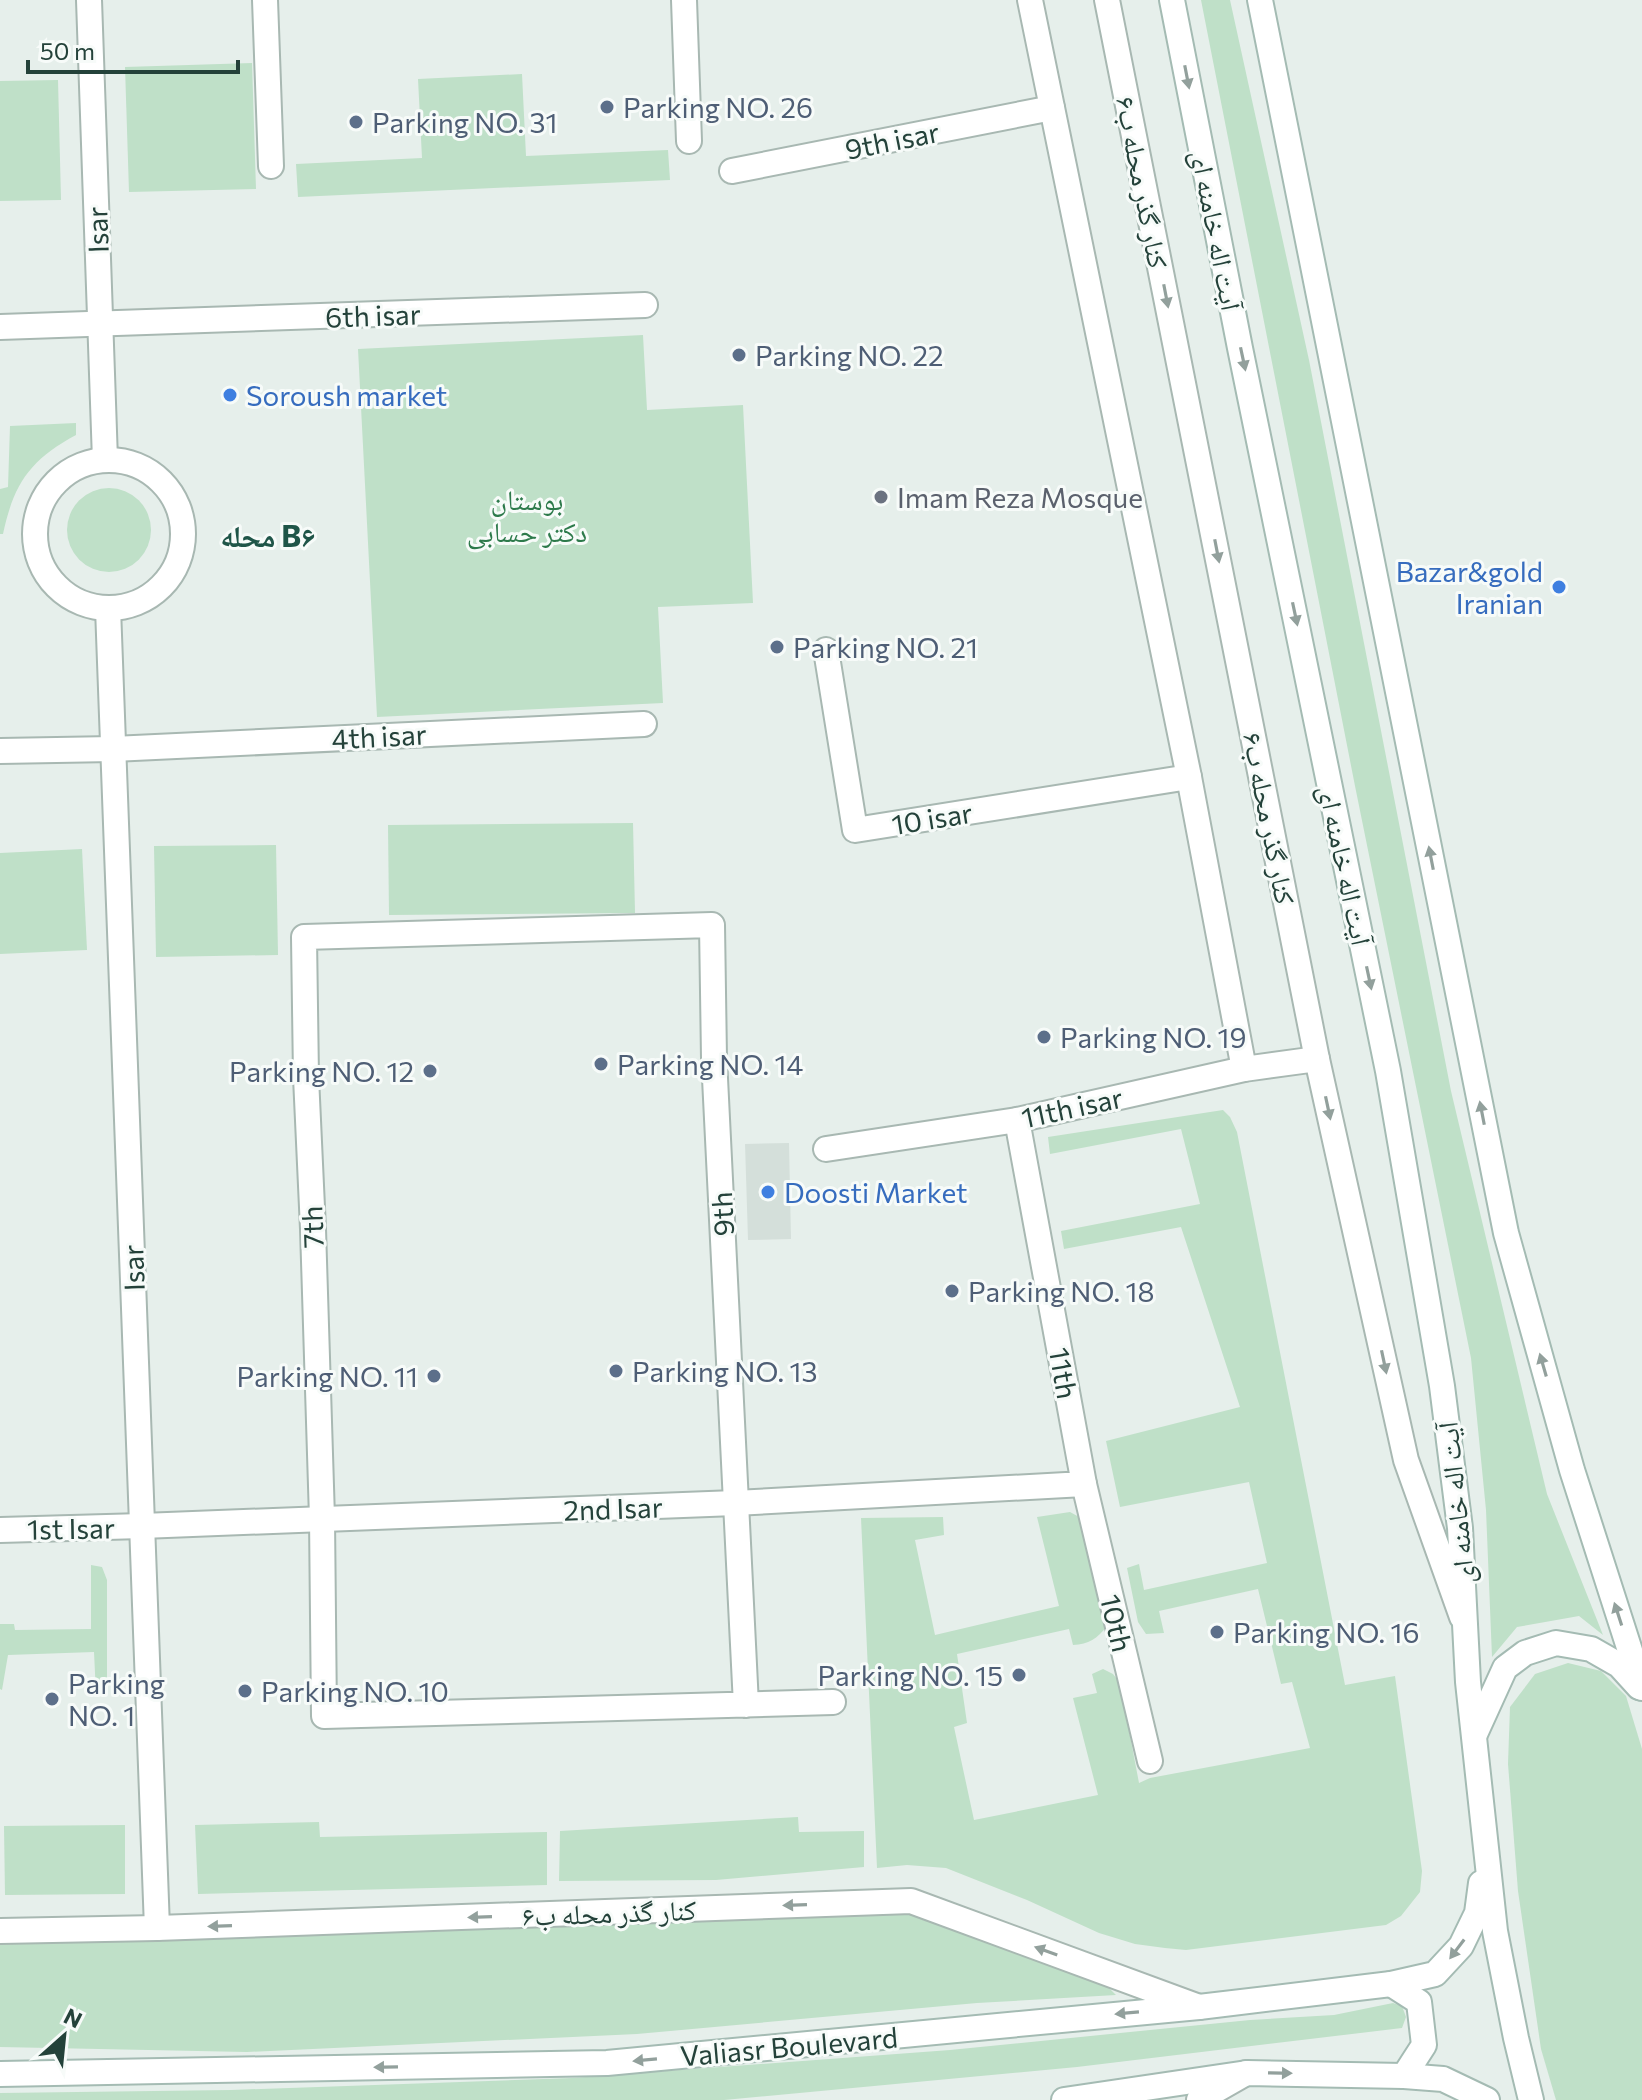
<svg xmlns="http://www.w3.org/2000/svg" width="1642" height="2100" font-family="Commissioner,'Noto Naskh Arabic',sans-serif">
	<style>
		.built { fill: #d4dfda }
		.green { fill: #bfe0c8 }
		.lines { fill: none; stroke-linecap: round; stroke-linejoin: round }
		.minor-casing { stroke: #a8b8b2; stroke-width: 28 }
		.tertiary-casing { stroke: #a8b8b2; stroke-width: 28 }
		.secondary-casing { stroke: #a4bbb3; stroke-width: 28 }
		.minor { stroke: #fff; stroke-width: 24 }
		.tertiary { stroke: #fff; stroke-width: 24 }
		.secondary { stroke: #fff; stroke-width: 24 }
		.oneway { fill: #92a09c }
		.service-dot { fill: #5c6f8a; stroke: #f7fbf9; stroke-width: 3 }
		.shop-dot { fill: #3f7fe0; stroke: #f7fbf9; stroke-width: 3 }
		.worship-dot { fill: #6b7280; stroke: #f7fbf9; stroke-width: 3 }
		.labels { text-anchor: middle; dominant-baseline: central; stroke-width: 6; stroke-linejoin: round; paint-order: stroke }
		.service-label { font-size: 28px; fill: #4e5e75; stroke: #f7fbf9; text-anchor: start }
		.street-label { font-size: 28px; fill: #24423a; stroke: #f7fbf9 }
		.shop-label { font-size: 28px; fill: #366cbe; stroke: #f7fbf9; text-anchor: start }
		.worship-label { font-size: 28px; fill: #5b616d; stroke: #f7fbf9; text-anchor: start }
		.park-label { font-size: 28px; fill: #2d7a4b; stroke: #f7fbf9 }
		.neighbourhood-label { font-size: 30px; font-weight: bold; fill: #1f5548; stroke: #f7fbf9 }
	</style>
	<rect width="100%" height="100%" fill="#e6efeb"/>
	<path class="built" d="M 789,1143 L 791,1239 L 748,1240 L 745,1144 Z"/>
	<g class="green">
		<path d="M 1201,0 L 1230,0 L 1309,360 L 1451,1091 L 1547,1494 L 1603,1635 L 1579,1616 L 1517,1627 L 1492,1657 L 1486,1510 L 1471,1358 L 1355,786 Z"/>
		<path d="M 252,63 L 256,189 L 129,192 L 125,67 Z"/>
		<path d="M 522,74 L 526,156 L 668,150 L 670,180 L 298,197 L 296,164 L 422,158 L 418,79 Z"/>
		<path d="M 58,80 L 61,200 L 0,201 L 0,81 Z"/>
		<path d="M 643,335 L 647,410 L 743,405 L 753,603 L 658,607 L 663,703 L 377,717 L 358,349 Z"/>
		<path d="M 76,423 L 76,435 C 30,460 14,483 3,534 L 0,534 L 0,489 L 8,487 L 10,426 Z"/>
		<circle cx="109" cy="530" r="42"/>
		<path d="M 633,823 L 635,913 L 389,915 L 388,825 Z"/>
		<path d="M 276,845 L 278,955 L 156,957 L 154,846 Z"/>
		<path d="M 82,849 L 87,950 L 0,954 L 0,853 Z"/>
		<path d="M 1223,1110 L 1230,1117 L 1237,1132 L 1345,1685 L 1395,1676 L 1422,1871 L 1420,1892 L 1401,1916 L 1386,1925 L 1186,1950 L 1165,1948 L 1135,1944 L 1099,1933 L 1027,1900 L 946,1868 L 907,1865 L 877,1868 L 861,1518 L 943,1517 L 944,1535 L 915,1540 L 935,1635 L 1059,1606 L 1037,1517 L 1070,1512 L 1081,1518 L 1107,1626 C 1097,1639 1089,1644 1073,1645 L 1069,1629 L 957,1654 L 967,1723 L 954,1727 L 974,1820 L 1098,1795 L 1073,1698 L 1097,1693 L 1092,1674 L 1103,1669 L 1113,1674 L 1120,1683 L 1139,1783 L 1150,1778 L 1310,1748 L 1292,1682 L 1281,1684 L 1258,1589 L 1159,1611 L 1164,1633 L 1146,1634 L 1138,1622 L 1127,1568 L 1139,1564 L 1144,1590 L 1267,1563 L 1249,1482 L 1120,1507 L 1106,1441 L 1240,1407 L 1181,1227 L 1064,1249 L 1061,1231 L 1200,1204 L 1181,1129 L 1050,1154 L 1048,1137 Z"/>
		<path d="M 91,1565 L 102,1567 L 107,1580 L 107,1694 L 96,1694 L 94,1652 L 8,1655 L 2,1690 L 0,1689 L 0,1624 L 14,1624 L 15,1630 L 91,1629 Z"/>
		<path d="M 1568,1663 L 1601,1671 L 1626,1696 L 1642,1749 L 1642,2100 L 1556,2100 L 1541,2049 L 1518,1891 L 1508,1764 L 1510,1707 L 1535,1674 Z"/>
		<path d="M 798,1817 L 799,1832 L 864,1831 L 864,1867 L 716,1880 L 559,1881 L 560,1831 Z"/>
		<path d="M 319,1822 L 320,1837 L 547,1832 L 547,1885 L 198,1894 L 195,1825 Z"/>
		<path d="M 125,1825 L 125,1894 L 5,1895 L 4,1826 Z"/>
		<path d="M 916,1911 L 1105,1984 L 1116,1995 L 977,2003 L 637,2034 L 247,2052 L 0,2047 L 0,1938 L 77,1940 L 505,1929 Z"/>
		<path d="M 1393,2003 L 1402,2006 L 1406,2017 L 1402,2028 L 1077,2067 L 724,2100 L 0,2100 L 0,2093 L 231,2090 L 572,2078 L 950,2050 L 1250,2020 L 1334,2015 Z"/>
	</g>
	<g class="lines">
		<defs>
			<g id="minor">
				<path d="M 265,0 L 271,166"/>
				<path d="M 684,0 L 689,141"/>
				<path d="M 732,171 L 1052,108"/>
				<path d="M 0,327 L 645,305"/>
				<path d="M 826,650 L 855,830 L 1189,777"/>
				<path d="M 0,751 L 113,749 L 644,724"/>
				<path d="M 1084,1484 L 1150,1761"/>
				<path d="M 746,1705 L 714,1058 L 712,925 L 304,937 L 306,1077 L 313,1229 L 322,1518 L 324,1716 L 833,1702"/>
			</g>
			<g id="tertiary">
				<path d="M 89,0 L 105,460"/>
				<path d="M 1030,0 L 1189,777 L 1244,1069"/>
				<path d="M 1107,0 L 1317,1059 L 1406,1460 L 1462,1617"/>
				<circle cx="109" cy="534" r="74"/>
				<path d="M 108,608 L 157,1928"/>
				<path d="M 826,1149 L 1017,1120 L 1244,1069 L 1317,1059"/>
				<path d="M 0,1530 L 142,1526 L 735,1503 L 1084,1484 L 1017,1120"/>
				<path d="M 0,1931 L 157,1928 L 911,1901 L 1199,2007"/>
				<path d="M 1199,2100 L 1246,2073"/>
			</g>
			<g id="secondary">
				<path d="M 1172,0 L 1240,348 L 1388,1071 L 1442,1386 L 1460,1528 L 1468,1682 L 1495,1931 L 1516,2038 L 1531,2100"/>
				<path d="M 1260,0 L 1506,1233 L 1572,1470 L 1642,1688"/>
				<path d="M 1475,1734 L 1505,1668 L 1525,1653 L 1556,1643 L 1591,1649 L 1619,1665 L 1639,1687"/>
				<path d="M 1391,1984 L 1419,2002 L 1424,2045 L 1404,2076"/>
				<path d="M 0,2074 L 607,2063 L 1199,2007 L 1391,1984 L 1435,1974 L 1461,1946 L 1477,1913 L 1481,1883"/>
				<path d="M 1064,2100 L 1247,2073 L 1404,2076 L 1443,2079 L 1487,2100"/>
			</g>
		</defs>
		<use href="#minor" class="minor-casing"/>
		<use href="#tertiary" class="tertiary-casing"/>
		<use href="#secondary" class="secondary-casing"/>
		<use href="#minor" class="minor"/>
		<use href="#tertiary" class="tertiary"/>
		<use href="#secondary" class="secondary"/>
	</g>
	<defs><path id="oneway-solid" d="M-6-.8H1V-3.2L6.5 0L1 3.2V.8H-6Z" transform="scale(2)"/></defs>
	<g class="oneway">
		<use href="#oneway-solid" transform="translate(1187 77) rotate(79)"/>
		<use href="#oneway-solid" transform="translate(1166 296) rotate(79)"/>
		<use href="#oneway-solid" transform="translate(1243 359) rotate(78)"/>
		<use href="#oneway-solid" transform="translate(1217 551) rotate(79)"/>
		<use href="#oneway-solid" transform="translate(1295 614) rotate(78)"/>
		<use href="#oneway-solid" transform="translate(1431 858) rotate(-101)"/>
		<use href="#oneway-solid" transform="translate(1369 978) rotate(78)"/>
		<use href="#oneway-solid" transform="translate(1328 1108) rotate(78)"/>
		<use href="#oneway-solid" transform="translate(1482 1113) rotate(-101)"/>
		<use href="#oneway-solid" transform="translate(1384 1362) rotate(78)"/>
		<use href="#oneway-solid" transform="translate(1543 1365) rotate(-106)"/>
		<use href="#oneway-solid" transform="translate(1618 1614) rotate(-108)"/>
		<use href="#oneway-solid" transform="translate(795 1905) rotate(178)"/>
		<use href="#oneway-solid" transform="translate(480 1917) rotate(178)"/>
		<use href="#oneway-solid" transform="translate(220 1926) rotate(178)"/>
		<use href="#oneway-solid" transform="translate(1457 1949) rotate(127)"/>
		<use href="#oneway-solid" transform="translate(1046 1951) rotate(-160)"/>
		<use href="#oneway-solid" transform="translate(1127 2013) rotate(175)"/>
		<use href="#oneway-solid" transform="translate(645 2060) rotate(175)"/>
		<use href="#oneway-solid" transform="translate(386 2067) rotate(179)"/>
		<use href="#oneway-solid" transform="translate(1280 2073) rotate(1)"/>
	</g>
	<g class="service-dot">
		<circle cx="607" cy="107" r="8"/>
		<circle cx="356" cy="122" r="8"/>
		<circle cx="739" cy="355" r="8"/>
		<circle cx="777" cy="647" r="8"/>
		<circle cx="1044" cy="1037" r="8"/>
		<circle cx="601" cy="1064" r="8"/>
		<circle cx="430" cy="1071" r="8"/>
		<circle cx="952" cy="1291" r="8"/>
		<circle cx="616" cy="1371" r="8"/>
		<circle cx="434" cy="1376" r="8"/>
		<circle cx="1217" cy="1632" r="8"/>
		<circle cx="1019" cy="1675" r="8"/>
		<circle cx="245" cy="1691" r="8"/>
		<circle cx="52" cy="1699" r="8"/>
	</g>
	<g class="shop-dot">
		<circle cx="230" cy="395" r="8"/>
		<circle cx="1559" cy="587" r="8"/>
		<circle cx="768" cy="1192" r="8"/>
	</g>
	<circle class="worship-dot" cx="881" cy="497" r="8"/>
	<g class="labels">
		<g class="service-label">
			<text x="623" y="107">Parking NO. 26</text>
			<text x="372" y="122">Parking NO. 31</text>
			<text x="755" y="355">Parking NO. 22</text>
			<text x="793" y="647">Parking NO. 21</text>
			<text x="1060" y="1037">Parking NO. 19</text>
			<text x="617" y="1064">Parking NO. 14</text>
			<text x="414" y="1071" text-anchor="end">Parking NO. 12</text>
			<text x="968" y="1291">Parking NO. 18</text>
			<text x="632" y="1371">Parking NO. 13</text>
			<text x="418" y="1376" text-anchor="end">Parking NO. 11</text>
			<text x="1233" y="1632">Parking NO. 16</text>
			<text x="1003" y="1675" text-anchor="end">Parking NO. 15</text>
			<text x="68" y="1683">Parking<tspan x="68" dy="32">NO. 1</tspan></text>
			<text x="261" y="1691">Parking NO. 10</text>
		</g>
		<g class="street-label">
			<text transform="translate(892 140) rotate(-11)">9th isar</text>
			<text transform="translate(1143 182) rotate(79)">کنار گذر محله ب۶</text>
			<text transform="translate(97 230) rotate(-92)">Isar</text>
			<text transform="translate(1217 230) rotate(79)">آیت اله خامنه ای</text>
			<text transform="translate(373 315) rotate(-2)">6th isar</text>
			<text transform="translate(379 736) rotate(-3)">4th isar</text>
			<text transform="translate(932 818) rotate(-9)">10 isar</text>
			<text transform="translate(1270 818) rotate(79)">کنار گذر محله ب۶</text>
			<text transform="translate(1346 865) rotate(78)">آیت اله خامنه ای</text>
			<text transform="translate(1072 1107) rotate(-12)">11th isar</text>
			<text transform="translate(722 1214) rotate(-93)">9th</text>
			<text transform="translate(312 1227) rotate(-92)">7th</text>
			<text transform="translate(133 1268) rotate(-92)">Isar</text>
			<text transform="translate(1064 1373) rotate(80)">11th</text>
			<text transform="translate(1455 1503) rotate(-96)">آیت اله خامنه ای</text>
			<text transform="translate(613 1508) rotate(-2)">2nd Isar</text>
			<text transform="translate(71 1528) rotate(-1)">1st Isar</text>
			<text transform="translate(1117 1623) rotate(77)">10th</text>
			<text transform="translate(609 1912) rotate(-2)">کنار گذر محله ب۶</text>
			<text transform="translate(789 2046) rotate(-5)">Valiasr Boulevard</text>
		</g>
		<g class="shop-label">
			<text x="246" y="395">Soroush market</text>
			<text x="1543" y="571" text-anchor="end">Bazar&amp;gold<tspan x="1543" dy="32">Iranian</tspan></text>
			<text x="784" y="1192">Doosti Market</text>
		</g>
		<g class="worship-label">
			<text x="897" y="497">Imam Reza Mosque</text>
		</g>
		<g class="park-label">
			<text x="527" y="499">بوستان<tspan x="527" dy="32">دکتر حسابی</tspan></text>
		</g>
		<g class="neighbourhood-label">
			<text x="268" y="534">محله B۶</text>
		</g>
	</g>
	<g transform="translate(64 2036) rotate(27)" stroke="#f7fbf9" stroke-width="6" paint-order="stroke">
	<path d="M0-6L14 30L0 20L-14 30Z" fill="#24423a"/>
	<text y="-12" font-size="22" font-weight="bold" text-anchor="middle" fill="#24423a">N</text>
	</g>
	<path d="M28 60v12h210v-12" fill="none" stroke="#24423a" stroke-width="4"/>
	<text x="40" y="60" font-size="24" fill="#24423a" stroke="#f7fbf9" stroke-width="6" paint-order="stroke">50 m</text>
</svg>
